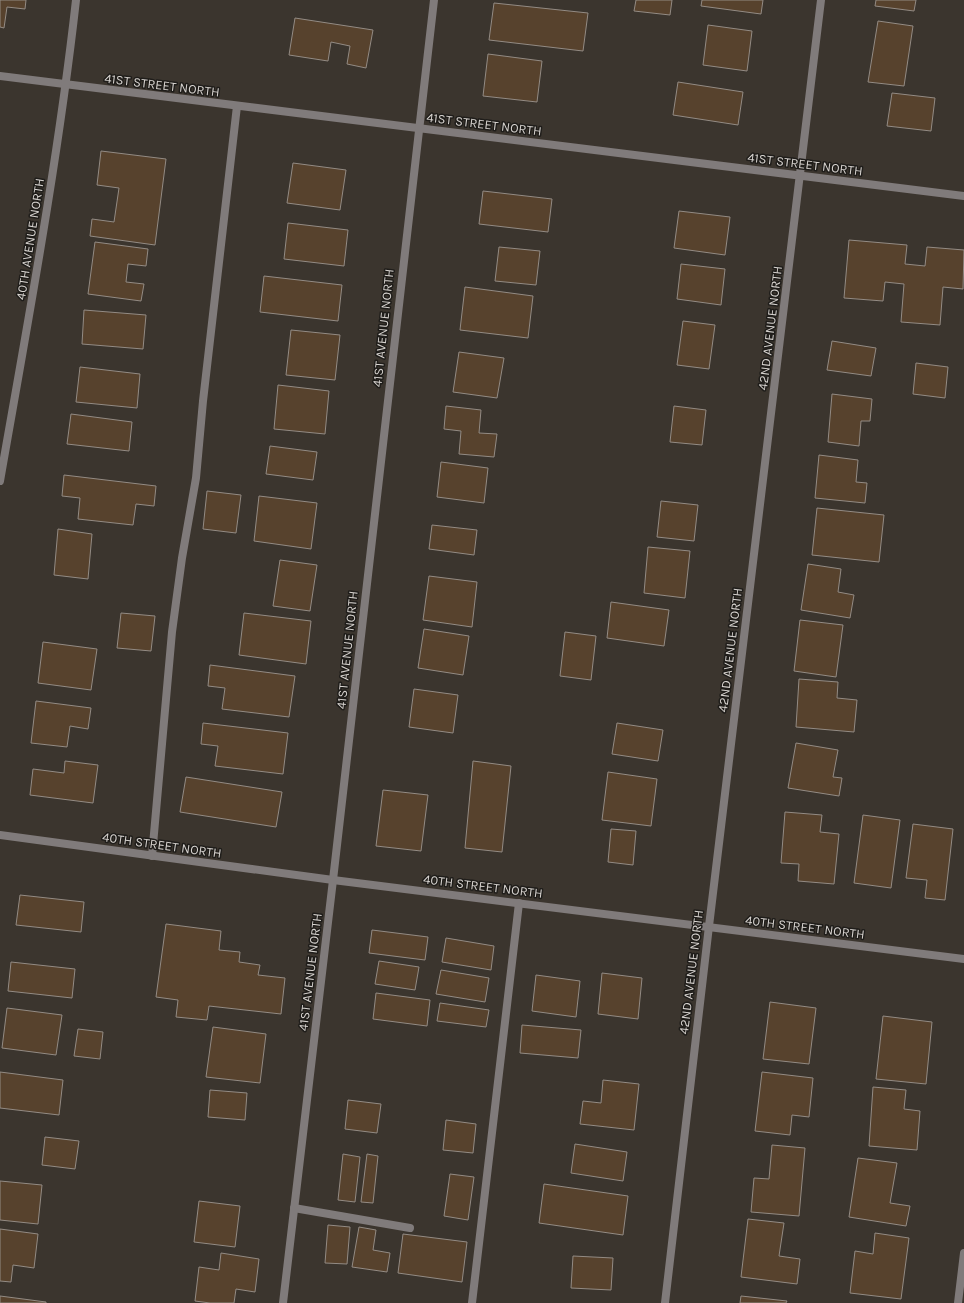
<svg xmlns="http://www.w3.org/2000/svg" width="964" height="1303" font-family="Karla,sans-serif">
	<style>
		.building { fill: #57422d; stroke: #938b84 }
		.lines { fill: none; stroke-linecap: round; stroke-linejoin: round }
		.service { stroke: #807b7b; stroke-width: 8 }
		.minor { stroke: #807b7b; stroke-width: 8 }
		.labels { text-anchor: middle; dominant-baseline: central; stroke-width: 3; stroke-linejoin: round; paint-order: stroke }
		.street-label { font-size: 13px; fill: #d7d3cf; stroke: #1f1d1a }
	</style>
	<rect width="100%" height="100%" fill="#3b352e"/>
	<g class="building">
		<path d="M 0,0 L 26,0 L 25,9 L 7,7 L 4,28 L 0,27 Z"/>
		<path d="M 636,0 L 672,0 L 670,15 L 634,11 Z"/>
		<path d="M 702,0 L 763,0 L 761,14 L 701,6 Z"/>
		<path d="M 876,0 L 916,0 L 914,11 L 875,6 Z"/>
		<path d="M 494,3 L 588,13 L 583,51 L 489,40 Z"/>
		<path d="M 295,18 L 373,30 L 366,68 L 347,64 L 350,46 L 331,42 L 328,61 L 289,55 Z"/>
		<path d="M 878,21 L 913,26 L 904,86 L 868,82 Z"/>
		<path d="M 708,25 L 752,31 L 747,71 L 703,65 Z"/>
		<path d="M 488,54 L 542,61 L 537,102 L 483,96 Z"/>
		<path d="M 678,82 L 743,92 L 738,125 L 673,115 Z"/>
		<path d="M 892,93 L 935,98 L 931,131 L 887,126 Z"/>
		<path d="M 101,151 L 166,159 L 155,245 L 90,236 L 92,219 L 114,222 L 119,188 L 97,185 Z"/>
		<path d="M 293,163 L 346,170 L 340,210 L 287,203 Z"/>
		<path d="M 483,191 L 552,199 L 548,232 L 479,224 Z"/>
		<path d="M 679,211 L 730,217 L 725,255 L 674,248 Z"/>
		<path d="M 288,223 L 348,230 L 344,266 L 284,259 Z"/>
		<path d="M 849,240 L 907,245 L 905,264 L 925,266 L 927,247 L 964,250 L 963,289 L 943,287 L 940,325 L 901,322 L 904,284 L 885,282 L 883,301 L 844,298 Z"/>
		<path d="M 95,242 L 148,249 L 146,266 L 128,264 L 126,282 L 144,284 L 141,301 L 88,294 Z"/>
		<path d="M 499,247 L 540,251 L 536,285 L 495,281 Z"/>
		<path d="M 681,264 L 725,269 L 721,305 L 677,299 Z"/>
		<path d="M 264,276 L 342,285 L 338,321 L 260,312 Z"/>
		<path d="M 465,287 L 533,296 L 528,338 L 460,330 Z"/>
		<path d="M 84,310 L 146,315 L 143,349 L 82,344 Z"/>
		<path d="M 683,321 L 715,325 L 709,369 L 677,365 Z"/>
		<path d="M 291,330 L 340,335 L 335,380 L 286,375 Z"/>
		<path d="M 832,341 L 876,348 L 871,376 L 827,370 Z"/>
		<path d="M 459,352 L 504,358 L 497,398 L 453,392 Z"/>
		<path d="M 916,363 L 948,367 L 945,398 L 913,394 Z"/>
		<path d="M 80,367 L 140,374 L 137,408 L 76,402 Z"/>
		<path d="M 278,385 L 329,391 L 325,434 L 274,429 Z"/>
		<path d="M 832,394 L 872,399 L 870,421 L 861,421 L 859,446 L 828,442 Z"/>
		<path d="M 446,406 L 481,410 L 479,433 L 497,434 L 494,457 L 459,454 L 461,431 L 444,429 Z"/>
		<path d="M 674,406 L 706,410 L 702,445 L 670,442 Z"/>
		<path d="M 71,414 L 132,422 L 129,451 L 67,444 Z"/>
		<path d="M 270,446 L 317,452 L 313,480 L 266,474 Z"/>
		<path d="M 819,455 L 858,460 L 856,482 L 867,483 L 865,503 L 815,498 Z"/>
		<path d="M 441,462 L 488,468 L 484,503 L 437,497 Z"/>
		<path d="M 64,475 L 156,486 L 154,506 L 136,504 L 133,525 L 78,519 L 80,498 L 62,496 Z"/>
		<path d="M 207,491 L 241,495 L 236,533 L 203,529 Z"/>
		<path d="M 259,496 L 317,503 L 311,549 L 254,541 Z"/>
		<path d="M 661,501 L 698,505 L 694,541 L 657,537 Z"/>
		<path d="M 817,508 L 884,515 L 879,562 L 812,555 Z"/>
		<path d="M 432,525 L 477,530 L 474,555 L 429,549 Z"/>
		<path d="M 58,529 L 92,534 L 88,579 L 54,575 Z"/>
		<path d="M 648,547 L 690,551 L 685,598 L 644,593 Z"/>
		<path d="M 280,560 L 317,565 L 310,611 L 273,606 Z"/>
		<path d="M 808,564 L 841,569 L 838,592 L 854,595 L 850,618 L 801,610 Z"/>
		<path d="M 429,576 L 477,582 L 472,627 L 423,620 Z"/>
		<path d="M 611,602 L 669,610 L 664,646 L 607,638 Z"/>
		<path d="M 121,613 L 155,616 L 151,651 L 117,648 Z"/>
		<path d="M 244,613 L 311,621 L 306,664 L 239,655 Z"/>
		<path d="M 800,620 L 843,625 L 836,677 L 794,671 Z"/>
		<path d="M 424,629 L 469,636 L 463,675 L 418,668 Z"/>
		<path d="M 565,632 L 596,636 L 591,680 L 560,676 Z"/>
		<path d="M 43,642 L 97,649 L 91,690 L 38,683 Z"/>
		<path d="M 210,665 L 295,676 L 289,717 L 222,709 L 225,688 L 208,686 Z"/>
		<path d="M 799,679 L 838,682 L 837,698 L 857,700 L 854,732 L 796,727 Z"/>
		<path d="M 414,689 L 458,695 L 453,733 L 409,727 Z"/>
		<path d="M 36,701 L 91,708 L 88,729 L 70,726 L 67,747 L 31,743 Z"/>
		<path d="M 203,723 L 288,733 L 283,774 L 215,766 L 218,746 L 201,744 Z"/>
		<path d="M 617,723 L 663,730 L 658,761 L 612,754 Z"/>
		<path d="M 796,743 L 838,750 L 833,777 L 842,778 L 839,796 L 788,788 Z"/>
		<path d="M 65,761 L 98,765 L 93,803 L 30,795 L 33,769 L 64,773 Z"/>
		<path d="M 473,761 L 511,766 L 502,852 L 465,848 Z"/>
		<path d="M 608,772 L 657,779 L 651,826 L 602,820 Z"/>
		<path d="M 186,777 L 282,792 L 276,827 L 180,812 Z"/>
		<path d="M 383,790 L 428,795 L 421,851 L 376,846 Z"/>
		<path d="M 785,812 L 822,815 L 820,832 L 839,834 L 834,884 L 798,881 L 799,864 L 781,863 Z"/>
		<path d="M 863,815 L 900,820 L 891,888 L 854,883 Z"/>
		<path d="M 913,824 L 953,829 L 945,900 L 925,898 L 927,880 L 906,878 Z"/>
		<path d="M 611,829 L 636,831 L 633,865 L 608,862 Z"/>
		<path d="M 20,895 L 84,902 L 81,932 L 16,925 Z"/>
		<path d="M 166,924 L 221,931 L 219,950 L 240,952 L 239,962 L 260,965 L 258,975 L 285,978 L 281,1014 L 209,1006 L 207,1020 L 176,1017 L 178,1000 L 156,997 Z"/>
		<path d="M 372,930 L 428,937 L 425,960 L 369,953 Z"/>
		<path d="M 446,938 L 494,946 L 491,970 L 442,962 Z"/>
		<path d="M 379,961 L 419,967 L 415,990 L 375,984 Z"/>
		<path d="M 11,962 L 75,969 L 72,998 L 8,991 Z"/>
		<path d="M 441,970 L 489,978 L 485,1002 L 436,994 Z"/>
		<path d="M 602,973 L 642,978 L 638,1019 L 598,1014 Z"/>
		<path d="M 536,975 L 580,981 L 576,1017 L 532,1011 Z"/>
		<path d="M 376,993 L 430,1000 L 427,1026 L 373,1019 Z"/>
		<path d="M 770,1002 L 816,1008 L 809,1064 L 763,1059 Z"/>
		<path d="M 440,1003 L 489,1010 L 486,1027 L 437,1021 Z"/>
		<path d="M 7,1008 L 62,1015 L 56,1055 L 2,1048 Z"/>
		<path d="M 883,1016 L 932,1022 L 926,1084 L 876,1079 Z"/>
		<path d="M 522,1025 L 581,1030 L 578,1058 L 520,1053 Z"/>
		<path d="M 213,1027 L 266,1034 L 260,1083 L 206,1077 Z"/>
		<path d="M 78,1029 L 103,1032 L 100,1059 L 74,1056 Z"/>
		<path d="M 0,1072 L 63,1080 L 59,1115 L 0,1108 Z"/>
		<path d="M 762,1072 L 813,1078 L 809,1117 L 792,1115 L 790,1135 L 755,1131 Z"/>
		<path d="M 603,1080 L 639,1084 L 634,1130 L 580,1124 L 583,1101 L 601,1103 Z"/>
		<path d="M 873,1087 L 906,1090 L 904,1109 L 920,1111 L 917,1150 L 869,1146 Z"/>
		<path d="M 210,1090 L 247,1093 L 245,1120 L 208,1117 Z"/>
		<path d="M 348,1100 L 381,1104 L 377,1133 L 345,1129 Z"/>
		<path d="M 446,1120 L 476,1124 L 473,1153 L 443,1150 Z"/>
		<path d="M 45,1137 L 79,1141 L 75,1169 L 42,1165 Z"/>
		<path d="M 575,1144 L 627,1152 L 623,1181 L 571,1173 Z"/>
		<path d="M 772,1145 L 805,1148 L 799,1216 L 751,1212 L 754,1178 L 769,1179 Z"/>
		<path d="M 343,1154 L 360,1157 L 355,1202 L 338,1200 Z"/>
		<path d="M 367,1154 L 378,1156 L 373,1203 L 361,1202 Z"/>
		<path d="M 858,1158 L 897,1163 L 890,1203 L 910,1206 L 906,1226 L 849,1217 Z"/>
		<path d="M 450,1174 L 474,1177 L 468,1220 L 444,1216 Z"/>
		<path d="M 0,1181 L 42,1185 L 38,1224 L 0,1220 Z"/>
		<path d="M 544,1184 L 628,1196 L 623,1235 L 539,1223 Z"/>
		<path d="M 199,1201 L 240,1206 L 235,1247 L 194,1242 Z"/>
		<path d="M 748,1219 L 784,1223 L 779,1256 L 800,1259 L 797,1284 L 741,1277 Z"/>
		<path d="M 328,1225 L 350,1227 L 347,1264 L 325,1263 Z"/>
		<path d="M 359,1227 L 376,1230 L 373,1250 L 390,1253 L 387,1272 L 352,1267 Z"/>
		<path d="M 0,1229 L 38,1234 L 34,1268 L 13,1265 L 11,1282 L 0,1281 Z"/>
		<path d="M 875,1233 L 909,1238 L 901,1299 L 850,1293 L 855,1251 L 873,1254 Z"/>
		<path d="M 403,1234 L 467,1242 L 462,1282 L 398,1273 Z"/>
		<path d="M 221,1253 L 259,1259 L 255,1292 L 236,1289 L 234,1303 L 210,1303 L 195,1301 L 199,1267 L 219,1270 Z"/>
		<path d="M 573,1256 L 613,1258 L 611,1290 L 571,1288 Z"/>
		<path d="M 0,1296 L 46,1302 L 46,1303 L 0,1303 Z"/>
		<path d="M 741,1296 L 787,1301 L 786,1303 L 740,1303 Z"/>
	</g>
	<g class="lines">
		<g class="service">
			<path d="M 152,856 L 172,632 L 182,558 L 196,478 L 203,401 L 237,106"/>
			<path d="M 294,1208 L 410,1228"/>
			<path d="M 472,1303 L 519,903"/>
		</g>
		<g class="minor">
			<path d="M 0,76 L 964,196"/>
			<path d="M 0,481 C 28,321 58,161 76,0"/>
			<path d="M 0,835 L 333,880 L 964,959"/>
			<path d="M 283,1303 L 333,880 L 434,0"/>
			<path d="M 665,1303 L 709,926 L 821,0"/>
			<path d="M 958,1303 L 964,1253"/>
		</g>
	</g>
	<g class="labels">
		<g class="street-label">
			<text transform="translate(162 85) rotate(7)">41ST STREET NORTH</text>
			<text transform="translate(484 124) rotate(7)">41ST STREET NORTH</text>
			<text transform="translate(805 164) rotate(7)">41ST STREET NORTH</text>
			<text transform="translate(30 239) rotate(-81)">40TH AVENUE NORTH</text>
			<text transform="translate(383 328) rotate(-84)">41ST AVENUE NORTH</text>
			<text transform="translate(770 328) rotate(-83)">42ND AVENUE NORTH</text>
			<text transform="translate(347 650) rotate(-84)">41ST AVENUE NORTH</text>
			<text transform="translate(730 650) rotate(-83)">42ND AVENUE NORTH</text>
			<text transform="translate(162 845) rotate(8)">40TH STREET NORTH</text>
			<text transform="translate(483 886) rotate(7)">40TH STREET NORTH</text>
			<text transform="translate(805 927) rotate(7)">40TH STREET NORTH</text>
			<text transform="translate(310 972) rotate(-83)">41ST AVENUE NORTH</text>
			<text transform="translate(691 972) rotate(-83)">42ND AVENUE NORTH</text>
		</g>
	</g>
</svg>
